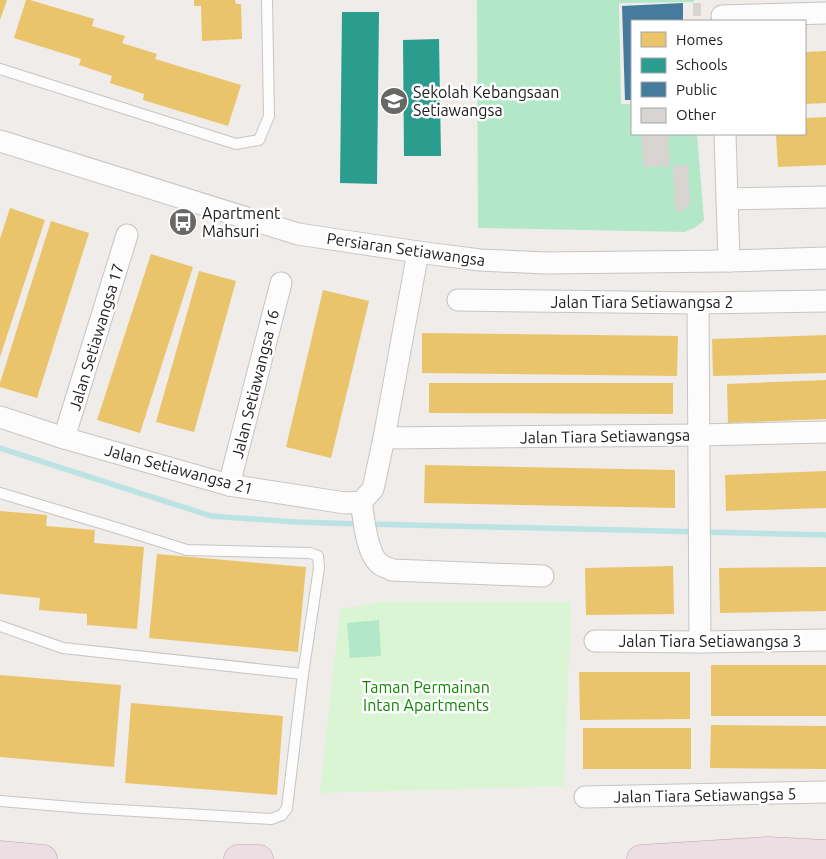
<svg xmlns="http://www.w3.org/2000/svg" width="826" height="859" font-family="Ubuntu,sans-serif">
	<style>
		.park { fill: #daf5d4 }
		.pitch { fill: #b2e8c7 }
		.homes { fill: #e9c46a }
		.schools { fill: #2a9d8f }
		.public { fill: #457b9d }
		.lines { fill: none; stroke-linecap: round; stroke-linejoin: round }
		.stream { stroke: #bbe3e3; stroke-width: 5.5 }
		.building { fill: #d8d4d2 }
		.service-casing { stroke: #c6c5c4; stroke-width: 12 }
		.minor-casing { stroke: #c6c5c4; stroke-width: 23 }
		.motorway-casing { stroke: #c69eb1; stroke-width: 29 }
		.service { stroke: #fdfcfc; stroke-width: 10 }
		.minor { stroke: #fdfcfc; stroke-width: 21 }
		.motorway { stroke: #ecdfe3; stroke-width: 28 }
		.labels { text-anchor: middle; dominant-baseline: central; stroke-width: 5; stroke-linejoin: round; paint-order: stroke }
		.poi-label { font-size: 16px; fill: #212121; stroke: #fff; text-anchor: start }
		.street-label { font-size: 16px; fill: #212121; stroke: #fff }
		.park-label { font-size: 16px; fill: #138806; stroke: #fff }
	</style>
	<rect width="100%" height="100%" fill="#efece9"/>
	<path class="park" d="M 383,602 L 571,602 L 564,786 L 320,793 L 340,609 Z"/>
	<g class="pitch">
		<path d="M 477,0 L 694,0 L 694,2 L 619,3 L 621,104 L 632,104 L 632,134 L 697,134 L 704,220 L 696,227 L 685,232 L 478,228 Z"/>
		<path d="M 379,620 L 381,656 L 350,658 L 347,623 Z"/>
	</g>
	<g class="homes">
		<path d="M 0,0 L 7,0 L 0,20 Z"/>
		<path d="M 26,0 L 30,0 L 94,19 L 92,26 L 125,36 L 122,43 L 157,54 L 155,59 L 241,85 L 228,126 L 143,100 L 144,94 L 110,83 L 112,76 L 79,65 L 81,59 L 14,38 Z"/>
		<path d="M 194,0 L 235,0 L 236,4 L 241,4 L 242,39 L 202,41 L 201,6 L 194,6 Z"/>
		<path d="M 826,51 L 826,103 L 805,104 L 805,52 Z"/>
		<path d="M 826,117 L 826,165 L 778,167 L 776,134 L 805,134 L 805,118 Z"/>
		<path d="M 10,208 L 45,220 L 0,357 L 0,239 Z"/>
		<path d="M 51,221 L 89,233 L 37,398 L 0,387 L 0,383 Z"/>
		<path d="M 151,254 L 193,267 L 140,433 L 97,420 Z"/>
		<path d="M 199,271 L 236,281 L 194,432 L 156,422 Z"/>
		<path d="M 323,290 L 369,301 L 331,458 L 286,447 Z"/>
		<path d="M 422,333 L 678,336 L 677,376 L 422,373 Z"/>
		<path d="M 826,335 L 826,373 L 713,376 L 712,339 Z"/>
		<path d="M 826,380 L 826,419 L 728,423 L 727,384 Z"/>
		<path d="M 429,383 L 673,383 L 673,414 L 429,413 Z"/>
		<path d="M 425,465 L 675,470 L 675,508 L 424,503 Z"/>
		<path d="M 826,471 L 826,508 L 726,511 L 725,475 Z"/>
		<path d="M 0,511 L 47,515 L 46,526 L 95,530 L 94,543 L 144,547 L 137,629 L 87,625 L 87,614 L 39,610 L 40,598 L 0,594 Z"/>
		<path d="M 157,554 L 306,567 L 298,652 L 149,638 Z"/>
		<path d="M 673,566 L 674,614 L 586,615 L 585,568 Z"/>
		<path d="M 826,567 L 826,611 L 720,613 L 719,568 Z"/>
		<rect x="711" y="665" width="115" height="51"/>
		<path d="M 579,672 L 690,672 L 690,719 L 580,720 Z"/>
		<path d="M 0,675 L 121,685 L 114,767 L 0,757 Z"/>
		<path d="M 131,703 L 283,716 L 277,795 L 125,783 Z"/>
		<path d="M 711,725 L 826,726 L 826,769 L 710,768 Z"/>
		<rect x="583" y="728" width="108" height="41"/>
	</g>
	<g class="schools">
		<path d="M 342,12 L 379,12 L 377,184 L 340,183 Z"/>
		<path d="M 439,39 L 441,156 L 404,156 L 403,40 Z"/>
	</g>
	<path class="public" d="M 683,3 L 683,21 L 632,21 L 632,100 L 625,100 L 622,6 Z"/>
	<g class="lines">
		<g class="stream">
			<path d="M 0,448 L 211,516 L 297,522 L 359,524"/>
			<path d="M 368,524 L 826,535"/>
		</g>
	</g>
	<g class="building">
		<rect x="693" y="3" width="8" height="13"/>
		<path d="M 641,134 L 668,134 L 670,166 L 643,167 Z"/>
		<path d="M 673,165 L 688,165 L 690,204 L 682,211 L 675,211 Z"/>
	</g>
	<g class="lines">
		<defs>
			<g id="service">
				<path d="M 0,69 L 236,144 L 259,140 L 269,116 L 267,0"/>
				<path d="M 0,493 L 117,528 L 187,550 L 310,553 L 318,556 L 319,568 L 303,674 L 287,808 L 282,815 L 271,819 L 84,808 L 0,801"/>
				<path d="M 0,626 L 63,648 L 303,674"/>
			</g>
			<g id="minor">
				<path d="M 722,16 L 826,13"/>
				<path d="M 725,134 L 729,261"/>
				<path d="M 0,141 L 298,234 L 418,252 L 480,260 L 545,263 L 729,261 L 826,258"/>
				<path d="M 727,199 L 826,197"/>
				<path d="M 458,300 L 698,303 L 826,301"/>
				<path d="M 698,303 L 700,642"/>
				<path d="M 0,417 L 64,438 L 229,485 L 345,503 L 361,502 L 373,489 L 384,438 L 418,252"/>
				<path d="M 64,438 L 127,235"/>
				<path d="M 384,438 L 699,435 L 826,432"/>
				<path d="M 229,485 L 281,283"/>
				<path d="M 361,502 C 364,518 366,555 381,565 C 384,567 389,568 392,570 L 543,576"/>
				<path d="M 595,641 L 700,642 L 826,640"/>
				<path d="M 585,797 L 826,792"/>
			</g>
			<g id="motorway">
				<path d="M 0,855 L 43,859"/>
				<path d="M 238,859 L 259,859"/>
				<path d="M 641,859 L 768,851 L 826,854"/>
			</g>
		</defs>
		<use href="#service" class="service-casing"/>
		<use href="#minor" class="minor-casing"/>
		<use href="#motorway" class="motorway-casing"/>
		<use href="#service" class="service"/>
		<use href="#minor" class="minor"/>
		<use href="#motorway" class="motorway"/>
	</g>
	<defs>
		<symbol id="school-disc" viewBox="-11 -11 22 22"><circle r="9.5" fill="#696867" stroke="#fff"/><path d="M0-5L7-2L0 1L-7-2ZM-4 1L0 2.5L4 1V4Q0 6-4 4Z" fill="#fff"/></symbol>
		<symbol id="bus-disc" viewBox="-11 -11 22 22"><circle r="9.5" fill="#696867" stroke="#fff"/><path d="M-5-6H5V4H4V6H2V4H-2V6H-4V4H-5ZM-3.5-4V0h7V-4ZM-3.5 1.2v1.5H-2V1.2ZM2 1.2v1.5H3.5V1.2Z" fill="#fff"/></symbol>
	</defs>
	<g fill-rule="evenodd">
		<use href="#school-disc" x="378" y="85" width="32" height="32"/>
		<use href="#bus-disc" x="167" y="206" width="32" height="32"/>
	</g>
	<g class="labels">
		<g class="poi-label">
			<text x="413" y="92">Sekolah Kebangsaan<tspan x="413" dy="18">Setiawangsa</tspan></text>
			<text x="202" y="213">Apartment<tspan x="202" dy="18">Mahsuri</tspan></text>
		</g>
		<g class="street-label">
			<text transform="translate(406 249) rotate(8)">Persiaran Setiawangsa</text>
			<text x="642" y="302">Jalan Tiara Setiawangsa 2</text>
			<text transform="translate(96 337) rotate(-73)">Jalan Setiawangsa 17</text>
			<text transform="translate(255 384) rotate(-76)">Jalan Setiawangsa 16</text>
			<text transform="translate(605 436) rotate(-1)">Jalan Tiara Setiawangsa</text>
			<text transform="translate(179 469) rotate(15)">Jalan Setiawangsa 21</text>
			<text x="710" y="641">Jalan Tiara Setiawangsa 3</text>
			<text transform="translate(705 795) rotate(-1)">Jalan Tiara Setiawangsa 5</text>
		</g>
		<g class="park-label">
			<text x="426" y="687">Taman Permainan<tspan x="426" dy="18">Intan Apartments</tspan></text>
		</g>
	</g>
	<rect x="631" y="20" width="175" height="115" fill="#ffffff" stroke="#a6a6a6"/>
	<rect x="641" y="32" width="25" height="15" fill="#e9c46a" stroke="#a6a6a6"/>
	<text x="676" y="45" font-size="15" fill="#212121">Homes</text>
	<rect x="641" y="58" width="25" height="15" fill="#2a9d8f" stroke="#a6a6a6"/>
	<text x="676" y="70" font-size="15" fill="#212121">Schools</text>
	<rect x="641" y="82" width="25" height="15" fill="#457b9d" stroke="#a6a6a6"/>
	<text x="676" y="95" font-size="15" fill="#212121">Public</text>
	<rect x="641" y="108" width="25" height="15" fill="#d8d4d2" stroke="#a6a6a6"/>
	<text x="676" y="120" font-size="15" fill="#212121">Other</text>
</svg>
